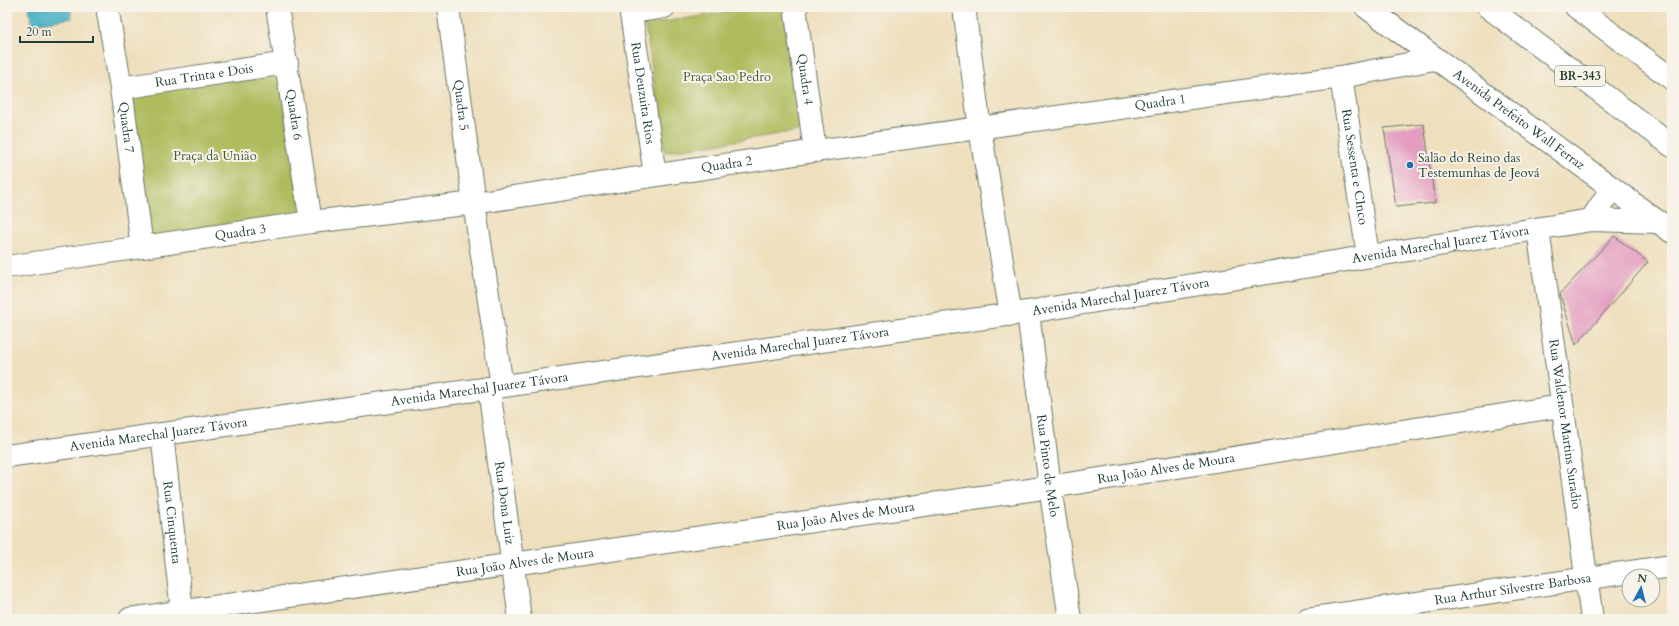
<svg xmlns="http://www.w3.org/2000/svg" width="1679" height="626" font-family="Cardo,serif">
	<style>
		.green { fill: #afbb5d; stroke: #677c48 }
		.water { fill: #45aec4; stroke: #32767c }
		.building { fill: #e39dc1 }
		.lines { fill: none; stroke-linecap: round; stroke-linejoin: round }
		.minor-casing { stroke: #677664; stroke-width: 24 }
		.tertiary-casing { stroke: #677664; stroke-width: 24 }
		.primary-casing { stroke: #677664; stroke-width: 24 }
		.trunk-casing { stroke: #677664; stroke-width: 24 }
		.minor { stroke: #fff; stroke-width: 22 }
		.tertiary { stroke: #fff; stroke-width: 22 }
		.primary { stroke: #fff; stroke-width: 22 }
		.trunk { stroke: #fff; stroke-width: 22 }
		.poi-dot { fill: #1f6fb2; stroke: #f7f3e8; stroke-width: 1.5 }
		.labels { text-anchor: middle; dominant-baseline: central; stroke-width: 4; stroke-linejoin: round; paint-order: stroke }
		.shield { fill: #f7f3e8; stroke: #60746a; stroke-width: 1 }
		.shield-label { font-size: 12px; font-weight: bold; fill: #1f3d34 }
		.street-label { font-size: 13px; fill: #1f3d34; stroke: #f7f3e8 }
		.park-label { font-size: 13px; fill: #435c3e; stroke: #f7f3e8 }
		.poi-label { font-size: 13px; fill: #1f3d34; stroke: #f7f3e8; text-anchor: start }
	</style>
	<rect width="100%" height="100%" fill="#f7f3e8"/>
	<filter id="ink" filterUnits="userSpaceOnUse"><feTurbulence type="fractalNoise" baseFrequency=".025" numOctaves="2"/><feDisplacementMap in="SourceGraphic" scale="8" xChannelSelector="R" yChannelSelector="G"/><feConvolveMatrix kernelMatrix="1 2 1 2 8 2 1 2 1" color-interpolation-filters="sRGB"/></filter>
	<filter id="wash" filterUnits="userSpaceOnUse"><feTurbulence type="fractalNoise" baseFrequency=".012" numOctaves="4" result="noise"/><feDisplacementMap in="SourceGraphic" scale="16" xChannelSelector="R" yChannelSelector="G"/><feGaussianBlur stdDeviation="0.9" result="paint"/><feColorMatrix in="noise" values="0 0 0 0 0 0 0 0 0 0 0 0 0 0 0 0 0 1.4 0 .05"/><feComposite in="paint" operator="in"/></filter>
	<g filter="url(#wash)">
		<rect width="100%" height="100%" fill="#eedfbd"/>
		<g class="green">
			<path d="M 759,7 L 785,7 L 805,130 L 665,152 L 645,25 Z"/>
			<path d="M 279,72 L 301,217 L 150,240 L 131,94 Z"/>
		</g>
		<path class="water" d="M 29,7 L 70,7 L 72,18 L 32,24 Z"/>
		<g id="blocks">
			<g class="building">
				<path d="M 1424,124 L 1435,203 L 1396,207 L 1384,128 Z"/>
				<path d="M 1614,236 L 1648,262 L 1576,345 L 1560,294 Z"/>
			</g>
		</g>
	</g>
	<g filter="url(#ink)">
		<use href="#blocks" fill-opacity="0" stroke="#677664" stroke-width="1"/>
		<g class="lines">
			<defs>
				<g id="minor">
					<path id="s1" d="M 107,7 L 121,88 L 142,247"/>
					<path id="s2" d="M 277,7 L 311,222"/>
					<path id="s3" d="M 448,7 L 474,203 L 502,386"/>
					<path id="s4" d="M 630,7 L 655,175"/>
					<path id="s5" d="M 795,7 L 815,151"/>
					<path d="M 964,7 L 980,129 L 1011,315"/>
					<path d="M 631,12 L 664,7"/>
					<path id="s6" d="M 1341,77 L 1368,256"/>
					<path id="s7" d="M 121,88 L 287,63"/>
					<path id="s8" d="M 1538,229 L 1592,619"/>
					<path id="s9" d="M 7,267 L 311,222 L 474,203 L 815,151 L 1341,77 L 1434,59"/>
					<path id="s10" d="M 1028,312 L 1050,487 L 1070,619"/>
					<path id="s11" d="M 489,388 L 520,619"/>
					<path id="s12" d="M 162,434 L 182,611"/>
					<path id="s13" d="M 130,619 L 1050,487 L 1561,406"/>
					<path id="s14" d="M 1307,619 L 1672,566"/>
				</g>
				<g id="tertiary">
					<path d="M 1591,220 L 1612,188"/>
					<path id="s15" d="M 7,456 L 1028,312 L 1591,220 L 1659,222"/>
				</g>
				<g id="primary">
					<path id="s16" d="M 1366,7 L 1672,232"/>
				</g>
				<g id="trunk">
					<path d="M 1488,7 L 1672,146"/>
					<path d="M 1576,7 L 1672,79"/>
				</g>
			</defs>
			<use href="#minor" class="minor-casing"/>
			<use href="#tertiary" class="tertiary-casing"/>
			<use href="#primary" class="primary-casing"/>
			<use href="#trunk" class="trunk-casing"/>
			<use href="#minor" class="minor"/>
			<use href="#tertiary" class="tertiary"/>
			<use href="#primary" class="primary"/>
			<use href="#trunk" class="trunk"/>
		</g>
	</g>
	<circle class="poi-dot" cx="1410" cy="165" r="4"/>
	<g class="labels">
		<rect class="shield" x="1555" y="66" width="50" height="20" rx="3"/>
		<g class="shield-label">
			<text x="1580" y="76">BR-343</text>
		</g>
		<g class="street-label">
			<text stroke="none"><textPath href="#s7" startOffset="84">Rua Trinta e Dois</textPath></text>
			<text stroke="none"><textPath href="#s5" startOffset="73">Quadra 4</textPath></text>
			<text stroke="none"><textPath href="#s4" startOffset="87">Rua Deuzuita Rios</textPath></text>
			<text stroke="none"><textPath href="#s9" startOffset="1165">Quadra 1</textPath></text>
			<text stroke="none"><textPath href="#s3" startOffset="99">Quadra 5</textPath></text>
			<text stroke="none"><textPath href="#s2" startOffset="109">Quadra 6</textPath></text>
			<text stroke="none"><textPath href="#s16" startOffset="190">Avenida Prefeito Wall Ferraz</textPath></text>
			<text stroke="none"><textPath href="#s1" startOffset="122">Quadra 7</textPath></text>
			<text stroke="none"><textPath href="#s9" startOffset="727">Quadra 2</textPath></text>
			<text stroke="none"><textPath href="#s6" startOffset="91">Rua Sessenta e CInco</textPath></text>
			<text stroke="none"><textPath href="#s9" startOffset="236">Quadra 3</textPath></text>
			<text stroke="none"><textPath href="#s15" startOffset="1449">Avenida Marechal Juarez Távora</textPath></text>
			<text stroke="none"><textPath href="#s15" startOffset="1125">Avenida Marechal Juarez Távora</textPath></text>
			<text stroke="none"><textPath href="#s15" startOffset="801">Avenida Marechal Juarez Távora</textPath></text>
			<text stroke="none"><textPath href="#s15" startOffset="477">Avenida Marechal Juarez Távora</textPath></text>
			<text stroke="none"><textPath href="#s8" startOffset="197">Rua Waldenor Martins Suradio</textPath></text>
			<text stroke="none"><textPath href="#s15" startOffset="153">Avenida Marechal Juarez Távora</textPath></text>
			<text stroke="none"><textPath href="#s10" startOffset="155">Rua Pinto de Melo</textPath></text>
			<text stroke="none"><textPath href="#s13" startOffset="1047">Rua João Alves de Moura</textPath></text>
			<text stroke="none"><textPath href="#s11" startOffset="116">Rua Dona Luiz</textPath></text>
			<text stroke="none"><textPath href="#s13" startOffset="723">Rua João Alves de Moura</textPath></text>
			<text stroke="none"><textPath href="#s12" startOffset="89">Rua Cinquenta</textPath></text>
			<text stroke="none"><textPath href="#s13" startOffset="399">Rua João Alves de Moura</textPath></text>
			<text stroke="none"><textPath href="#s14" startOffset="208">Rua Arthur Silvestre Barbosa</textPath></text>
		</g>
		<g class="park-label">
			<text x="727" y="77">Praça Sao Pedro</text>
			<text x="215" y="156">Praça da União</text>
		</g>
		<g class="poi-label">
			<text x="1418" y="158">Salão do Reino das<tspan x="1418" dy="15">Testemunhas de Jeová</tspan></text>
		</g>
	</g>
	<rect width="1679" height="626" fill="none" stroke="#f7f3e8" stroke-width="24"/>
	<g transform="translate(1641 588) rotate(7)"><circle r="19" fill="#f7f3e8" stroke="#a1aaa0"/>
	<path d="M0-3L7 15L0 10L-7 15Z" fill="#1f6fb2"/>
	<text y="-6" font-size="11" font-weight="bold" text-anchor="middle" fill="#1f3d34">N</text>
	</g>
	<path d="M20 36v6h73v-6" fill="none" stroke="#1f3d34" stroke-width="2"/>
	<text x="26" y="36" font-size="12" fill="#1f3d34" stroke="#f7f3e8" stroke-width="3" paint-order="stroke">20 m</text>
</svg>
